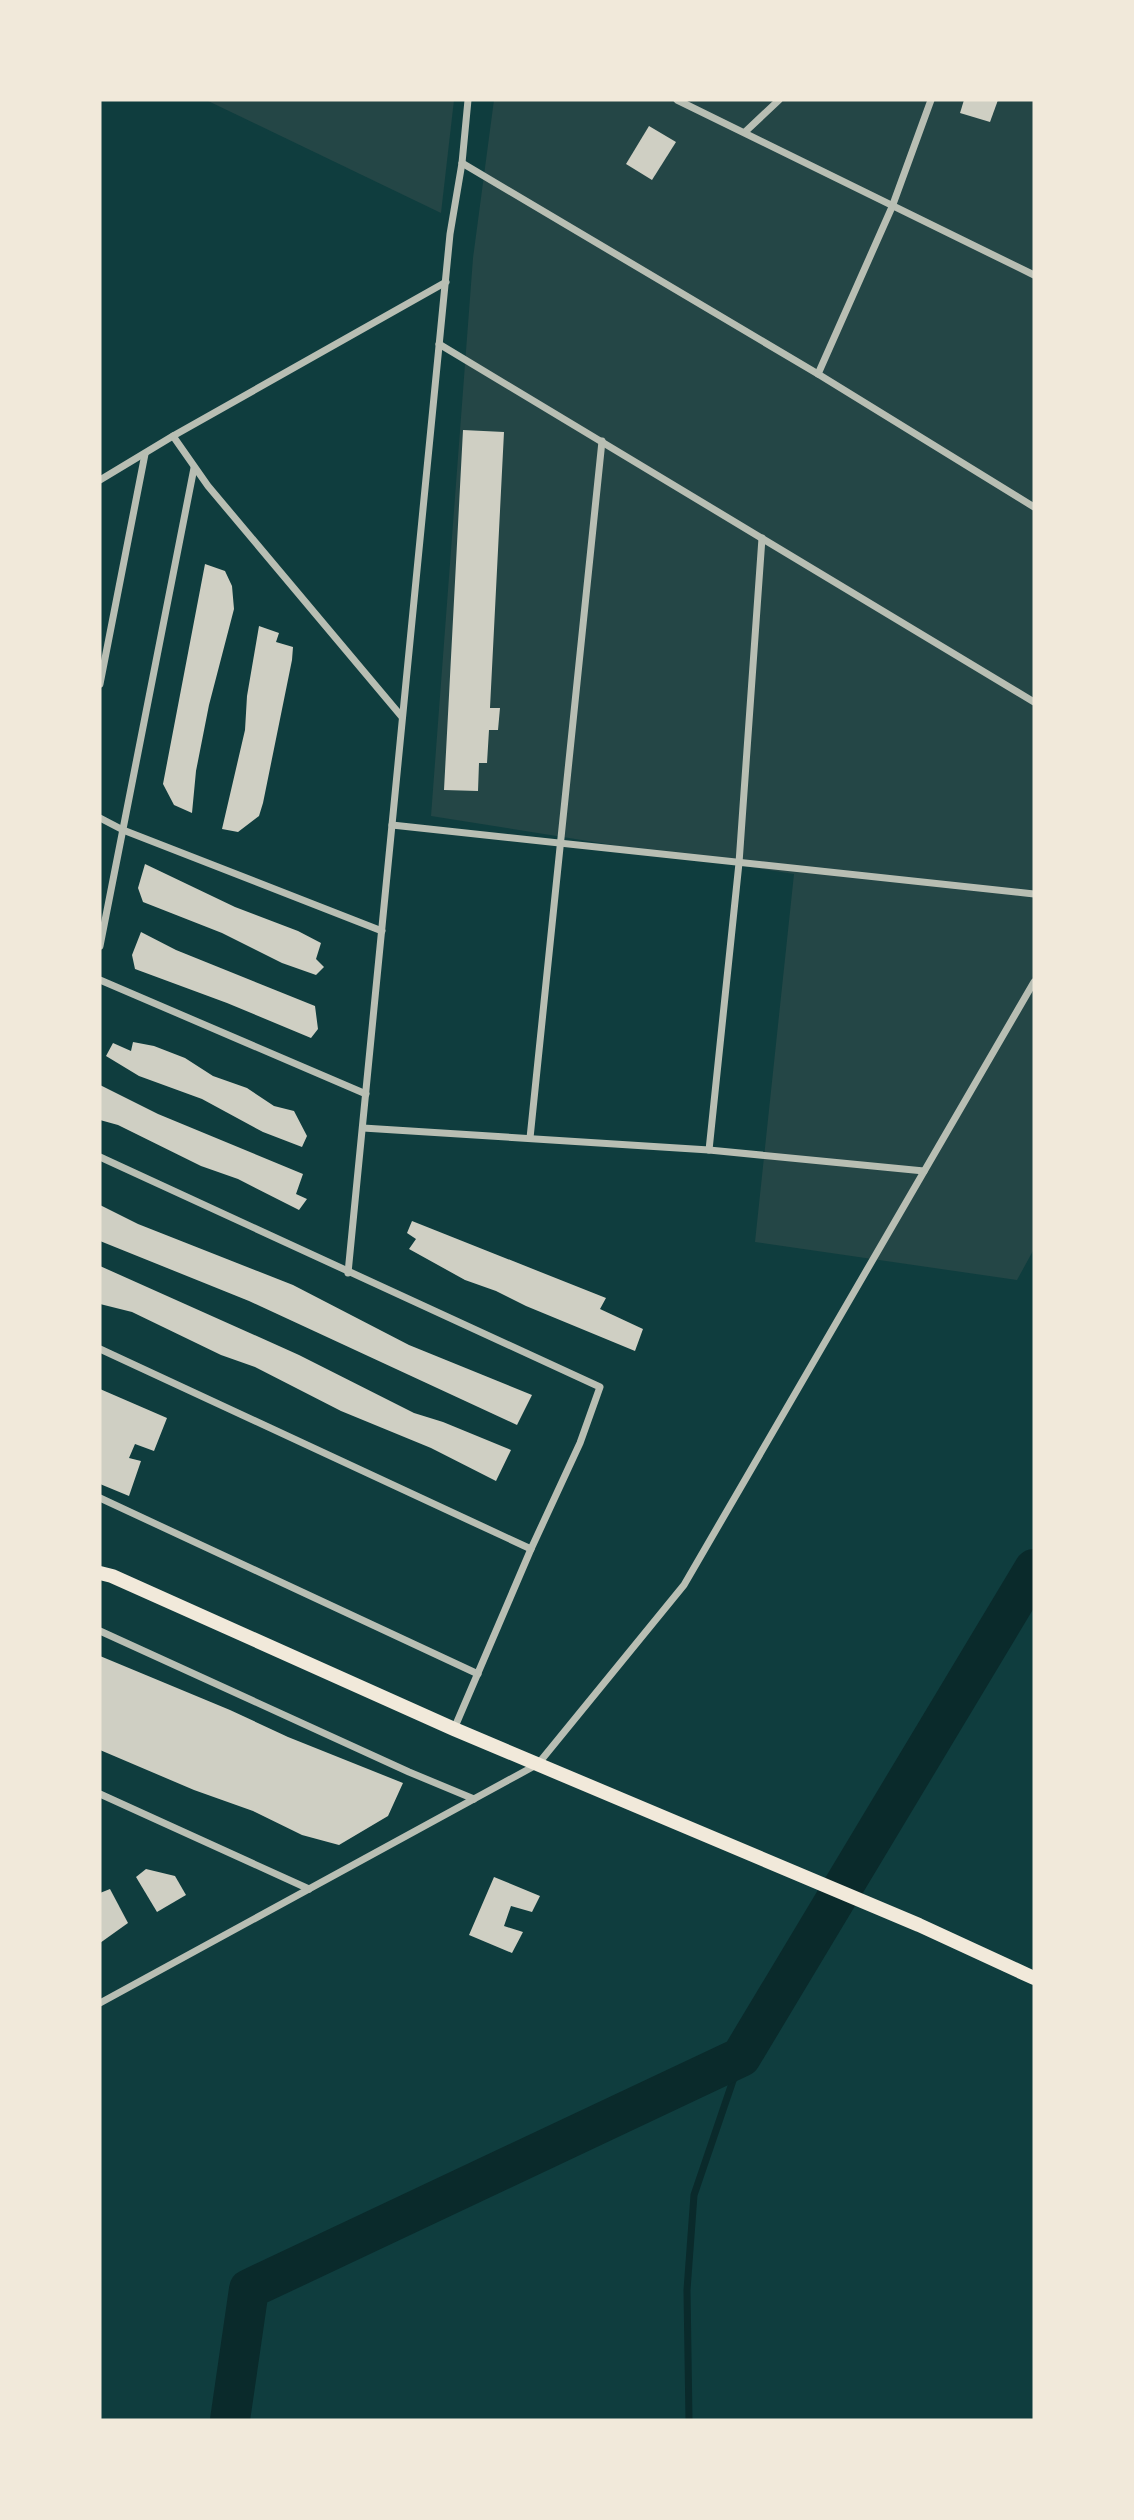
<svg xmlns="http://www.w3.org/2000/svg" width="1134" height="2520" font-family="Inter,sans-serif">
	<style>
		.green { fill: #244646 }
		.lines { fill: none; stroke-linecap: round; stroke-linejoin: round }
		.stream { stroke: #0a2a2b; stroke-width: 7 }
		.river { stroke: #0a2a2b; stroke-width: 40 }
		.building { fill: #cfcfc3 }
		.minor { stroke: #b8beb3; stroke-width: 7 }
		.secondary { stroke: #f1e9da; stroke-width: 14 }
	</style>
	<rect width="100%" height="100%" fill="#0f3d3e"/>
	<g class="green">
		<path d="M 206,100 L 454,100 L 441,213 Z"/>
		<path d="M 494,100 L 1034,100 L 1034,1249 L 1017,1280 L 755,1242 L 794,874 L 431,816 L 473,258 Z"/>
	</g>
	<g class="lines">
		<path class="stream" d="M 689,2420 L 687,2290 L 694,2195 L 741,2057"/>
		<path class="river" d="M 230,2420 L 249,2289 L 741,2057 L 1034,1569"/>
	</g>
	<g class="building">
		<path d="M 964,100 L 998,100 L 990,122 L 960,113 Z"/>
		<path d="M 649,126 L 676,142 L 652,180 L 626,164 Z"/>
		<path d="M 463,430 L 504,432 L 490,708 L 500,708 L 498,730 L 489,730 L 487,763 L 479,763 L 478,791 L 444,790 Z"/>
		<path d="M 205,564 L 225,571 L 232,586 L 234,609 L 209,705 L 196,771 L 192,813 L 174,805 L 163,784 Z"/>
		<path d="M 259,626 L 279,633 L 276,642 L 293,647 L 292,660 L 263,803 L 259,816 L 238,832 L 222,829 L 245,730 L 247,696 Z"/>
		<path d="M 145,864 L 235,907 L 298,931 L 321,943 L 316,959 L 324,967 L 316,975 L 282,963 L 222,933 L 143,902 L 138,888 Z"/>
		<path d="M 141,932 L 176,950 L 315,1006 L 318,1029 L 311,1038 L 227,1003 L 135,969 L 132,955 Z"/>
		<path d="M 133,1042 L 154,1046 L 185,1058 L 213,1076 L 247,1088 L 274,1106 L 294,1111 L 307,1136 L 302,1147 L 263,1132 L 202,1099 L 139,1076 L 106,1056 L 113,1043 L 131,1051 Z"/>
		<path d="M 100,1085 L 158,1114 L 303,1174 L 296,1194 L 307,1199 L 299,1210 L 238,1179 L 201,1166 L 118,1125 L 100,1120 Z"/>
		<path d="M 100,1205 L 138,1224 L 293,1285 L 409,1345 L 532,1395 L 517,1425 L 249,1301 L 100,1241 Z"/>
		<path d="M 412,1221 L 606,1298 L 600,1309 L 643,1329 L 635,1351 L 526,1306 L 496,1291 L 465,1280 L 409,1249 L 416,1239 L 407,1233 Z"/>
		<path d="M 100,1266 L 299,1355 L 414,1413 L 443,1422 L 511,1450 L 496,1481 L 431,1448 L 341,1411 L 255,1367 L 221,1355 L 132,1312 L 100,1304 Z"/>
		<path d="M 100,1389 L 167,1418 L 154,1451 L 135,1444 L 129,1458 L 141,1461 L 129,1496 L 100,1484 Z"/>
		<path d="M 100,1656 L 230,1710 L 288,1737 L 403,1783 L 388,1816 L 339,1845 L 302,1835 L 253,1811 L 194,1790 L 100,1750 Z"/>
		<path d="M 146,1869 L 175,1876 L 186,1895 L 157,1912 L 136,1877 Z"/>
		<path d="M 494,1877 L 540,1896 L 532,1912 L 511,1906 L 504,1926 L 523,1932 L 512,1953 L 469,1935 Z"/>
		<path d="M 110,1889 L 128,1923 L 100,1943 L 100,1893 Z"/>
	</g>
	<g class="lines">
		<g class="minor">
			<path d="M 677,100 L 1034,275"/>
			<path d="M 745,132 L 779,100"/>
			<path d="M 462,163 L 818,374 L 1034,507"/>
			<path d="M 439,344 L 1034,702"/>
			<path d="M 818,374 L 892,207 L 931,100"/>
			<path d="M 173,436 L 208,486 L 402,717"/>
			<path d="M 100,480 L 173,436 L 446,282"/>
			<path d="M 100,684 L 145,454"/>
			<path d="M 100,818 L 123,830 L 382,931"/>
			<path d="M 392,825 L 1034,894"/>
			<path d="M 100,946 L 194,468"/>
			<path d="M 100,980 L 366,1094"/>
			<path d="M 363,1128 L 709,1150 L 924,1171"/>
			<path d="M 530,1138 L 602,441"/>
			<path d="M 709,1150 L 739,863 L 762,538"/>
			<path d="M 100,1157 L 600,1387 L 580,1443 L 531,1549 L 454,1729"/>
			<path d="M 348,1273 L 450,234 L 462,163 L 468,100"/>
			<path d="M 100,1349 L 531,1549"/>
			<path d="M 100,1498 L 478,1674"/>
			<path d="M 100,1631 L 409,1772 L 474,1799"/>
			<path d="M 100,1794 L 309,1889"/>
			<path d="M 100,2003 L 538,1764 L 684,1585 L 1034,982"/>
		</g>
		<path class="secondary" d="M 100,1573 L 112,1576 L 454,1729 L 919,1925 L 1034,1978"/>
	</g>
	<rect width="1134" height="2520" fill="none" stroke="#f1e9da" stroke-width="203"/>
</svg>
